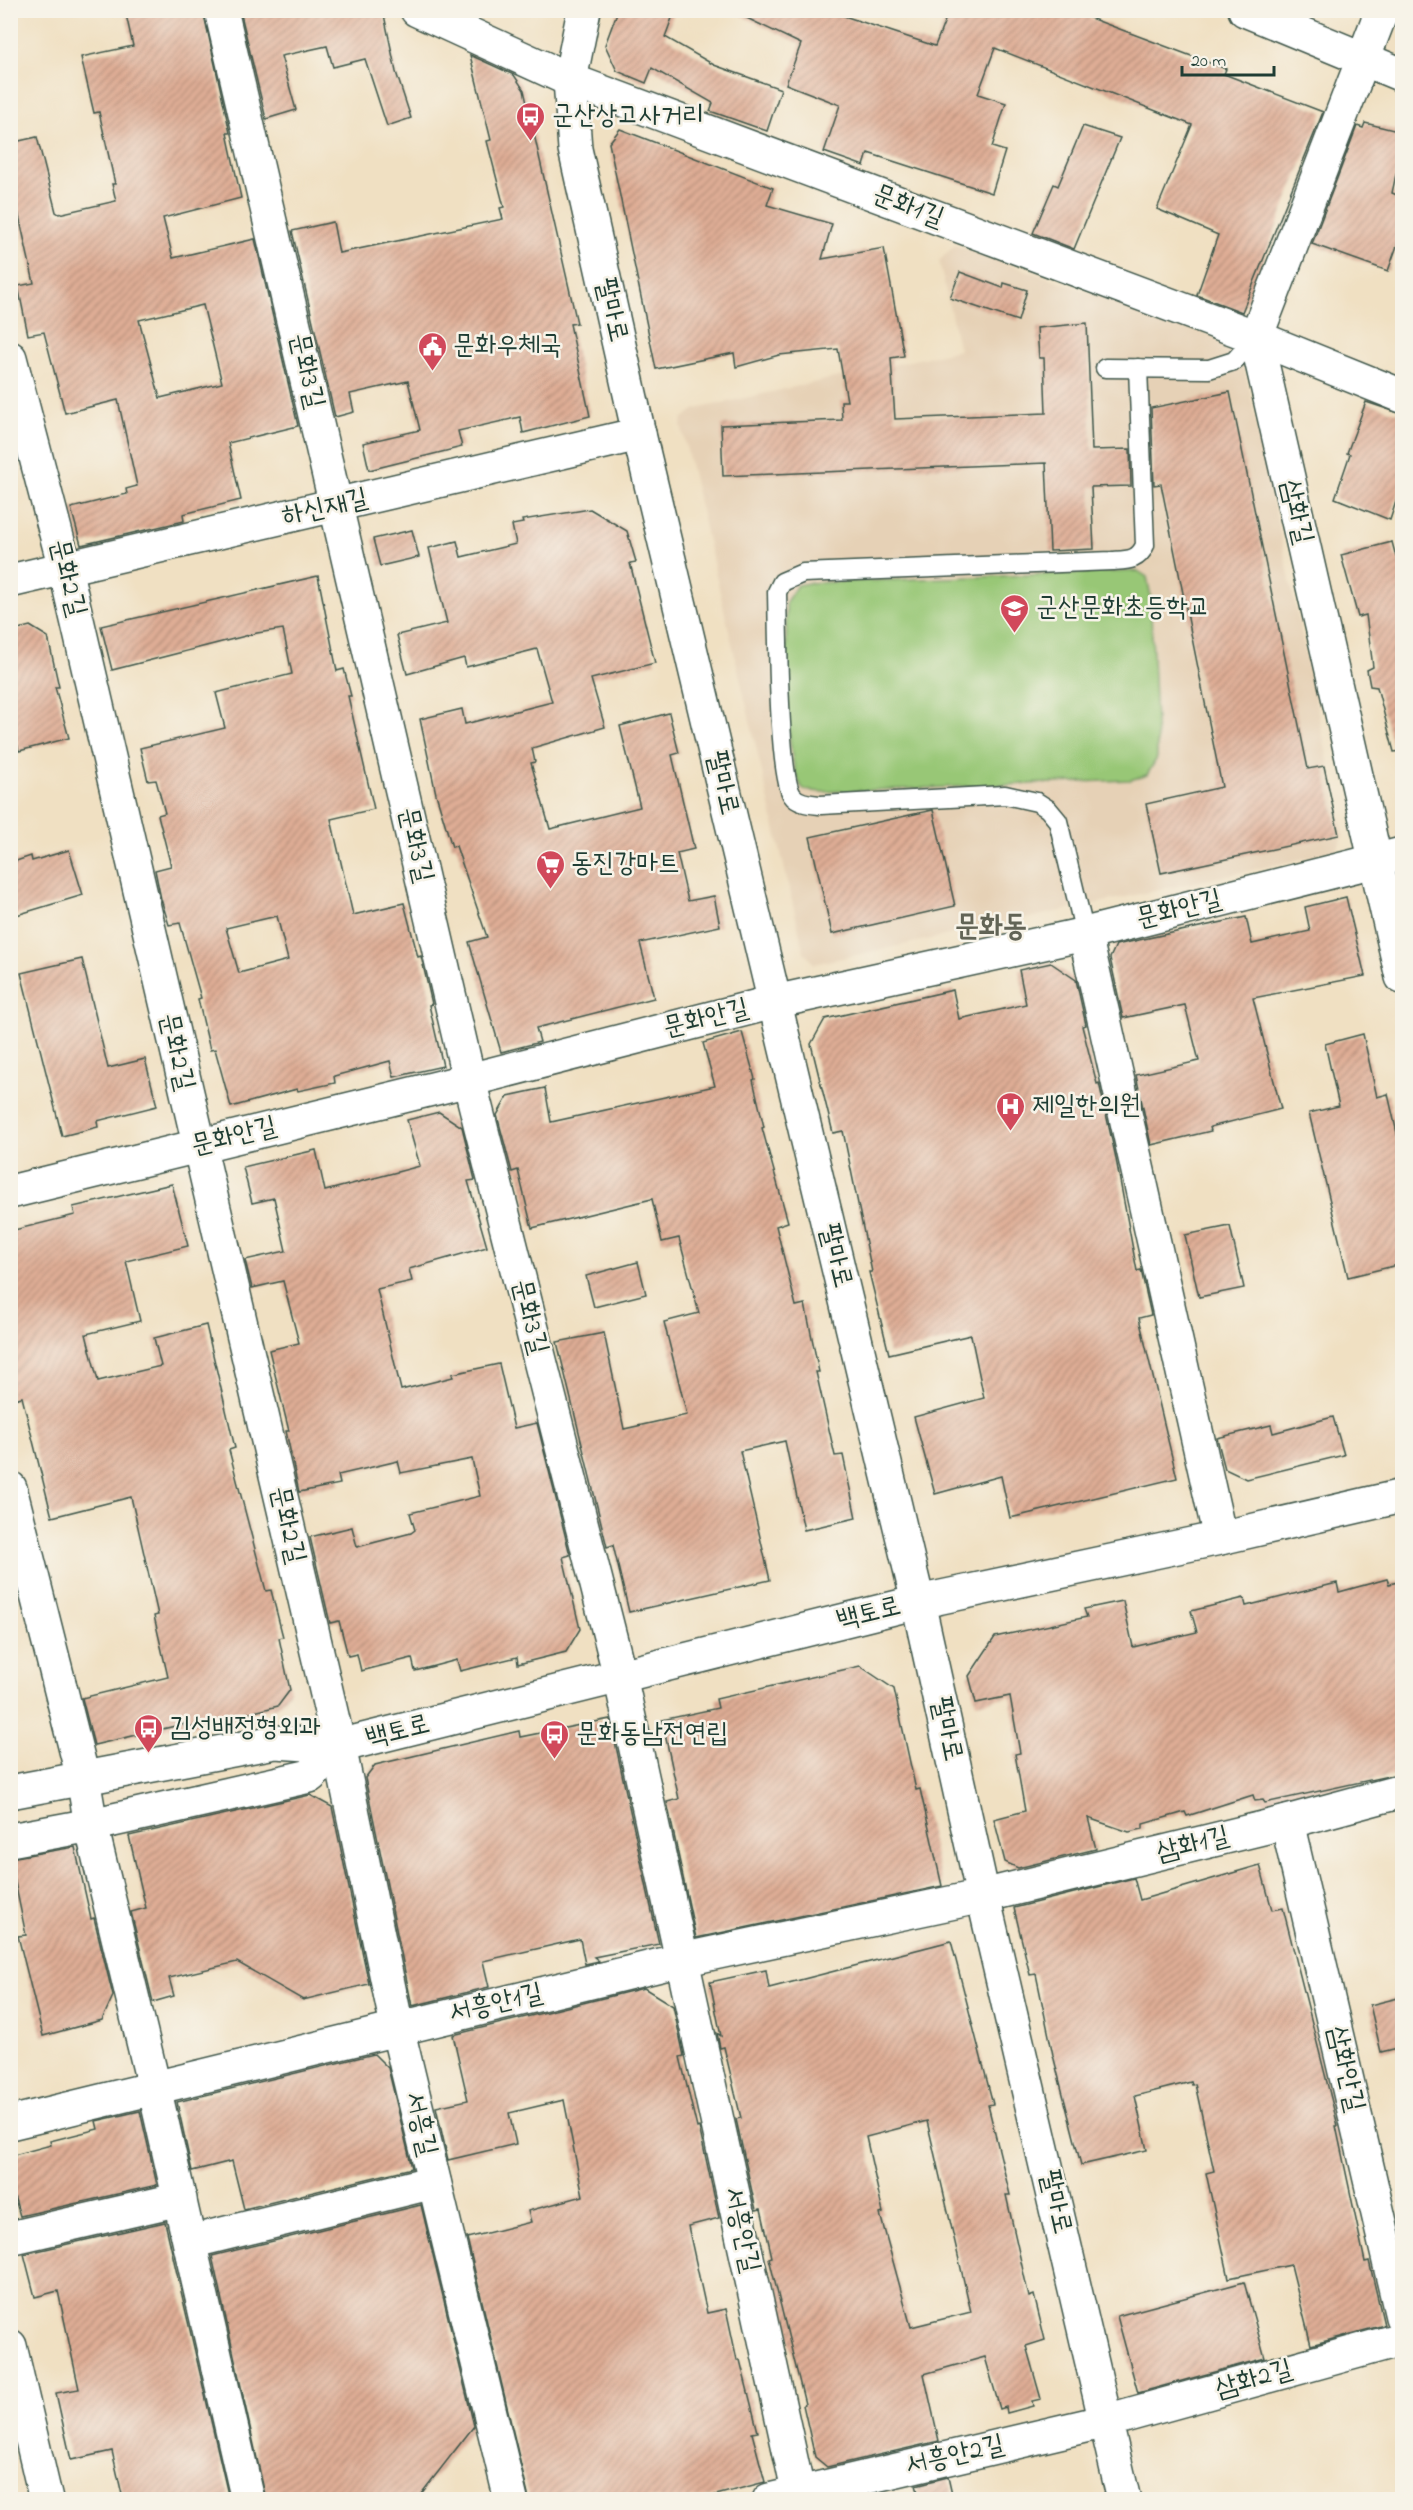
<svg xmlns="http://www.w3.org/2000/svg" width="1413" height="2510" font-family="'Indie Flower','Poor Story',sans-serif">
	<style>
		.built { fill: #e6d1b6 }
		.garden { fill: #98c776; stroke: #5c8255; stroke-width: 1.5 }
		.building { fill: url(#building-hatch); fill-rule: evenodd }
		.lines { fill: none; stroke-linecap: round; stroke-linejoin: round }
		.service-casing { stroke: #3e5549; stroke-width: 21 }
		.minor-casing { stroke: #3e5549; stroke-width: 36 }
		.tertiary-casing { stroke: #3e5549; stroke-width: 36 }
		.service { stroke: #fff; stroke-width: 18 }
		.minor { stroke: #fff; stroke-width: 33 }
		.tertiary { stroke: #fff; stroke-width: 33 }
		.labels { text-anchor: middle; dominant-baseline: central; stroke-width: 5; stroke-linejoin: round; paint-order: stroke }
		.poi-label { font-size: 27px; fill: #1f3d34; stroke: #f7f3e8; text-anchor: start }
		.street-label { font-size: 27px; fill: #1f3d34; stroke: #f7f3e8 }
		.quarter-label { font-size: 30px; font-weight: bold; fill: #626456; stroke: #f7f3e8 }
	</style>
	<defs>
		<pattern id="building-hatch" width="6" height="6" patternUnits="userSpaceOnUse" patternTransform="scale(1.5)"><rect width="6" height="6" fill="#dfad95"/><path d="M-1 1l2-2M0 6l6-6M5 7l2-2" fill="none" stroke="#b48e7a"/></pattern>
	</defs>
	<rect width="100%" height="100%" fill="#f7f3e8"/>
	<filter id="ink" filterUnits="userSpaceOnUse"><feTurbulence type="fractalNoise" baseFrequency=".0167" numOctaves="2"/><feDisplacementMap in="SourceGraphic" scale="12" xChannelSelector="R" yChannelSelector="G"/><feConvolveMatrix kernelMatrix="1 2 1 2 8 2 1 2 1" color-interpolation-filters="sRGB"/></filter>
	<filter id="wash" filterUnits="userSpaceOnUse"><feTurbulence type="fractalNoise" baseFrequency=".008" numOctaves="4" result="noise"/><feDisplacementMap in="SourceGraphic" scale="24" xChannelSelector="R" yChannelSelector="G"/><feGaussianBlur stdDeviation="1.35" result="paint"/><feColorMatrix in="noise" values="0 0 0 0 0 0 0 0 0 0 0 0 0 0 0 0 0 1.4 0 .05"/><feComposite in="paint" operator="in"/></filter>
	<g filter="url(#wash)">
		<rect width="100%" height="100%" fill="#f0e0c2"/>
		<path class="built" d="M 955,245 L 1225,340 L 1235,346 L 1242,358 L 1250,392 L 1344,835 L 1336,851 L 1321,855 L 814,964 L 804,952 L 681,425 L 683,418 L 696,409 L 959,350 L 939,261 Z"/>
		<path class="garden" d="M 1138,571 L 1147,577 L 1150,592 L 1157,744 L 1157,758 L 1147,775 L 1130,780 L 821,792 L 804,790 C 781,762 788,642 786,602 L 797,585 L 809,583 Z"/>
		<g id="blocks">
			<g class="building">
				<path d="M 125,10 L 203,10 L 230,133 L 227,133 L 241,198 L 163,218 L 173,258 L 255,239 L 298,426 L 228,443 L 241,500 L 183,514 L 184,521 L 81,545 L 71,508 L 127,494 L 126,489 L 137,486 L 118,400 L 65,413 L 44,332 L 28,335 L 18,286 L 34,283 L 15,198 L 10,199 L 10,143 L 37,137 L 56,212 L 59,214 L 116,201 L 112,184 L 115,184 L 99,112 L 94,113 L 81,57 L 133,46 ZM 203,305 L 222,383 L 160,398 L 139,320 Z"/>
				<path d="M 240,10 L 383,10 L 396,72 L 411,118 L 387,126 L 365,59 L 333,67 L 327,46 L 281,56 L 296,110 L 266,119 Z"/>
				<path d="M 618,10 L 675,10 L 665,37 L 714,65 L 781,89 L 767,131 L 710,111 L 713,103 L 652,68 L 646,83 L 617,71 L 605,45 Z"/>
				<path d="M 730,10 L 826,10 L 935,46 L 949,10 L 1069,10 L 1226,69 L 1224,74 L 1323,112 L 1242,312 L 1197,295 L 1218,235 L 1157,209 L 1192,125 L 995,48 L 978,94 L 1006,103 L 992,147 L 1005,151 L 992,193 L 868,153 L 864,166 L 824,152 L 840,105 L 786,84 L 801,44 Z"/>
				<path d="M 470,55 L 514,75 L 524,90 L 577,323 L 570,324 L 590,416 L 523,433 L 520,417 L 458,431 L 462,447 L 369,470 L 363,443 L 420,430 L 408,381 L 350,394 L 354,412 L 335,417 L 292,231 L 333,222 L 339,253 L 503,219 L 500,208 L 504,207 L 487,141 L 491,140 Z"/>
				<path d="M 1365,123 L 1402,132 L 1402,147 L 1392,193 L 1402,197 L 1402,245 L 1398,243 L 1388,271 L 1312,244 L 1357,126 L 1363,128 Z"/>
				<path d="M 1083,126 L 1120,138 L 1074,249 L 1033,233 L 1054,184 L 1058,186 Z"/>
				<path d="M 620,129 L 773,188 L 767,205 L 832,224 L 822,259 L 884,248 L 904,356 L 891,358 L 895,419 L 1046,413 L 1044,358 L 1039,358 L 1037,328 L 1087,323 L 1092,450 L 1130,449 L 1131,486 L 1091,487 L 1094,549 L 1050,551 L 1046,463 L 723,476 L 721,425 L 842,420 L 841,401 L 847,401 L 838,349 L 779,355 L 736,367 L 734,353 L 656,369 L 609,143 Z"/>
				<path d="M 960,272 L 1003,288 L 1004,283 L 1027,290 L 1018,321 L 950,298 Z"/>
				<path d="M 1230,392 L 1308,769 L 1324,766 L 1339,835 L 1161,873 L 1146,804 L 1222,787 L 1161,484 L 1154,485 L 1151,408 Z"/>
				<path d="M 1366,402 L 1402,414 L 1402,483 L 1390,520 L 1335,498 L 1350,454 L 1347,453 Z"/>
				<path d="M 590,509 L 627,531 L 636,562 L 630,563 L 655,663 L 591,679 L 605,727 L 532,748 L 535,762 L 531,763 L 550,829 L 640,807 L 620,726 L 669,713 L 679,753 L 672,755 L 694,849 L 677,853 L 688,901 L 714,896 L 720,926 L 640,943 L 654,998 L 536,1028 L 540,1042 L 501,1052 L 469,942 L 487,937 L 456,846 L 452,847 L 436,794 L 420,719 L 462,709 L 465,724 L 552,702 L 537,649 L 466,667 L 464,658 L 407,674 L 397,635 L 447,623 L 429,548 L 457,541 L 461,557 L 516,544 L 512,525 L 523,523 L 522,520 Z"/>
				<path d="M 412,530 L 419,557 L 380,566 L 373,539 Z"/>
				<path d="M 1392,542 L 1396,557 L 1402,555 L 1402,751 L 1394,752 L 1377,687 L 1370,686 L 1367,670 L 1373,667 L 1366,615 L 1358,617 L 1341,555 Z"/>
				<path d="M 318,576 L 337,671 L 344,669 L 351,696 L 348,696 L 374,809 L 331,819 L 353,915 L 404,903 L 418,957 L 421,956 L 432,1004 L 429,1005 L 443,1066 L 394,1077 L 390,1061 L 334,1076 L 335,1083 L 298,1091 L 297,1089 L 231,1107 L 215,1049 L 210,1050 L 198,999 L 201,998 L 180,923 L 169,925 L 161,899 L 155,870 L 171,866 L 158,815 L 165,813 L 156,780 L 148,781 L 140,748 L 225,728 L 216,693 L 292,674 L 283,629 L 257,633 L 112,670 L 101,626 ZM 277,916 L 288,960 L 239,973 L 226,928 Z"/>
				<path d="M 30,626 L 48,637 L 59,687 L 55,687 L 69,738 L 19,751 L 10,719 L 10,631 Z"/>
				<path d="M 933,810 L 955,906 L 832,934 L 810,837 Z"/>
				<path d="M 69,850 L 83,895 L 10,917 L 10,863 L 31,856 L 32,861 Z"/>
				<path d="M 1346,897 L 1365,976 L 1253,998 L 1281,1109 L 1210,1127 L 1211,1131 L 1151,1145 L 1136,1075 L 1199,1061 L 1185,1005 L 1123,1018 L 1110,958 L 1116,945 L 1246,917 L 1252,944 L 1310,931 L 1305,907 Z"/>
				<path d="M 82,959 L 108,1068 L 145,1059 L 157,1106 L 97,1121 L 98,1127 L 62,1136 L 21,973 Z"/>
				<path d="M 1051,963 L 1076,980 L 1086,1025 L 1082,1026 L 1097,1084 L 1099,1083 L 1115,1154 L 1137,1271 L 1141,1270 L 1151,1315 L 1139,1318 L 1177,1478 L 1010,1518 L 1001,1476 L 935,1494 L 914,1417 L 984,1398 L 971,1335 L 889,1354 L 869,1272 L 872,1272 L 843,1131 L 833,1133 L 811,1044 L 825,1019 L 953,990 L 959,1019 L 1026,1004 L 1019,970 Z"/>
				<path d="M 742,1032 L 755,1079 L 753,1080 L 764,1127 L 762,1128 L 788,1222 L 776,1226 L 796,1306 L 805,1304 L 819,1372 L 816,1372 L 835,1456 L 843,1455 L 856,1518 L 804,1530 L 785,1441 L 740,1451 L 770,1580 L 629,1612 L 613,1545 L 607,1547 L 557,1342 L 604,1333 L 624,1429 L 687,1415 L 664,1322 L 699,1313 L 679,1238 L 662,1242 L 652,1199 L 532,1228 L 518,1170 L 512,1172 L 497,1115 L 508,1096 L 545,1088 L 551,1122 L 715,1086 L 703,1043 Z"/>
				<path d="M 1363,1034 L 1377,1097 L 1388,1094 L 1402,1155 L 1402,1264 L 1348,1277 L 1309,1113 L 1339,1106 L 1325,1044 Z"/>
				<path d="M 439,1112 L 462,1127 L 475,1180 L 468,1181 L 487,1247 L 409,1269 L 412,1281 L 377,1289 L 401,1390 L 453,1377 L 452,1374 L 499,1364 L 514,1428 L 537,1423 L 570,1555 L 563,1557 L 580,1629 L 566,1652 L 518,1664 L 517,1657 L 460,1671 L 457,1660 L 415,1671 L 412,1658 L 361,1671 L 357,1654 L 348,1656 L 339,1621 L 330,1623 L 310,1537 L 352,1527 L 357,1547 L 411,1533 L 415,1530 L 410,1513 L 480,1496 L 472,1459 L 401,1473 L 398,1461 L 338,1475 L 340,1484 L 299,1492 L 286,1431 L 289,1431 L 269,1350 L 299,1343 L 283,1281 L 252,1288 L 245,1260 L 286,1251 L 274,1198 L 252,1203 L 243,1167 L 316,1150 L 325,1191 L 420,1166 L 407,1120 Z"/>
				<path d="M 172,1184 L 188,1246 L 126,1261 L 140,1321 L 86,1334 L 98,1381 L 161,1366 L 154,1338 L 206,1325 L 235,1448 L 229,1450 L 266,1591 L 271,1590 L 283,1637 L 279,1638 L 290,1690 L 278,1706 L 185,1729 L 184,1724 L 94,1745 L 82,1698 L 168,1677 L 154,1616 L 158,1615 L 131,1497 L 52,1517 L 22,1397 L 10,1400 L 10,1231 L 75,1215 L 73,1207 Z"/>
				<path d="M 1230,1226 L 1244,1288 L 1199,1297 L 1185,1235 Z"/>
				<path d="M 638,1262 L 646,1294 L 594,1307 L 586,1276 Z"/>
				<path d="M 1333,1417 L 1344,1455 L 1246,1479 L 1225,1469 L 1217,1438 L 1271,1425 L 1273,1433 Z"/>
				<path d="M 1387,1579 L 1389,1584 L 1402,1581 L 1402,1773 L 1265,1803 L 1263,1800 L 1255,1801 L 1253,1795 L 1187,1816 L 1185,1812 L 1143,1824 L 1143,1829 L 1129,1832 L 1088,1818 L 1096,1849 L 1018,1868 L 1005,1862 L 994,1819 L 1025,1811 L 1015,1754 L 1020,1753 L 1010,1696 L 976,1703 L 969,1676 L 995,1637 L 1087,1617 L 1084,1609 L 1123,1601 L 1133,1647 L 1197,1632 L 1191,1611 L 1244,1598 L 1246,1606 L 1337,1583 L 1339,1592 Z"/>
				<path d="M 860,1666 L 894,1689 L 916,1790 L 920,1789 L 942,1886 L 696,1938 L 667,1802 L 679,1799 L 662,1720 L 718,1708 L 716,1699 Z"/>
				<path d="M 610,1719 L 659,1944 L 594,1957 L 599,1961 L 585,1964 L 580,1939 L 483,1961 L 489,1987 L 412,2006 L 365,1778 L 375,1765 L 519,1731 L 520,1737 Z"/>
				<path d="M 310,1795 L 332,1807 L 369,1984 L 303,2000 L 237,1962 L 169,1978 L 174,1996 L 153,2002 L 131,1912 L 146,1908 L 129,1836 Z"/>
				<path d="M 75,1847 L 91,1919 L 94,1918 L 113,1996 L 102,2020 L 43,2036 L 18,1936 L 26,1935 L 10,1858 Z"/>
				<path d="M 1260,1865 L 1272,1910 L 1283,1908 L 1338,2126 L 1336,2126 L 1365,2262 L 1369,2261 L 1384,2325 L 1311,2345 L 1291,2265 L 1229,2278 L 1206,2173 L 1214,2171 L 1195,2084 L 1192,2085 L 1191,2082 L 1135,2096 L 1147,2150 L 1081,2165 L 1053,2055 L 1036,1974 L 1030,1975 L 1014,1908 L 1134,1878 L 1140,1900 Z"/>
				<path d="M 951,1941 L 993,2104 L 988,2105 L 1010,2195 L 1006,2195 L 1029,2297 L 1034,2295 L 1045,2340 L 1026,2346 L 1041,2399 L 1032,2401 L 1033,2406 L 1007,2413 L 1006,2407 L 1000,2409 L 985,2357 L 924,2374 L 939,2441 L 827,2467 L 815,2457 L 803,2405 L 805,2404 L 769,2258 L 772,2257 L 761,2209 L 756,2210 L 736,2119 L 741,2118 L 724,2047 L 720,2048 L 717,2033 L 721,2036 L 710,1982 L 766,1970 L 769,1988 ZM 927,2121 L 971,2312 L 911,2327 L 880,2214 L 883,2213 L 866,2137 Z"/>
				<path d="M 644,1988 L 673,2006 L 684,2056 L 680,2057 L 697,2128 L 699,2127 L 719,2218 L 688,2226 L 707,2313 L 726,2309 L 737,2360 L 740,2360 L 758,2432 L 752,2433 L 765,2482 L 701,2499 L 529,2499 L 467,2238 L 531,2222 L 528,2211 L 583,2196 L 564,2100 L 509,2113 L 516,2144 L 448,2160 L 436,2107 L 468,2100 L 453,2035 Z"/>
				<path d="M 1402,1997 L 1402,2047 L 1381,2052 L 1370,2005 Z"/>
				<path d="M 374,2054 L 388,2068 L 412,2168 L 244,2209 L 232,2161 L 192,2171 L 177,2102 Z"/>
				<path d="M 140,2111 L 157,2185 L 20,2216 L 10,2182 L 10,2156 L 51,2145 L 50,2141 L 98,2129 L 96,2121 Z"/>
				<path d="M 421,2205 L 474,2426 L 417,2499 L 266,2499 L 212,2256 Z"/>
				<path d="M 165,2222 L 229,2499 L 123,2499 L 112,2451 L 71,2460 L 56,2393 L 79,2389 L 58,2291 L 35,2297 L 24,2254 Z"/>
				<path d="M 1244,2282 L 1265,2358 L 1138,2393 L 1117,2316 Z"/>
				<path d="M 948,2477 L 953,2499 L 920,2499 L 916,2485 Z"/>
			</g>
		</g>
	</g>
	<g filter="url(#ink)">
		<use href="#blocks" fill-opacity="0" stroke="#3e5549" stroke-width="1.5"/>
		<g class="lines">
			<defs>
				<g id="service">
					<path d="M 1105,368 L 1209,369 L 1234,361 L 1256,337"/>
					<path d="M 1085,934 L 1058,821 L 1048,809 L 1037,802 L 1005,795 L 821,805 C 811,804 798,804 792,795 C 778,773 778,627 777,592 L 782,582 L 803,573 L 1112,561 C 1128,560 1138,561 1145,545 L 1138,368"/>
				</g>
				<g id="minor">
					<path d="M 221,10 L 469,1080 L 620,1676 L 800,2500"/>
					<path d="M 417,10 L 570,80 L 1256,337 L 1402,396"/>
					<path d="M 1382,10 L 1256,337 L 1402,977"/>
					<path d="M 10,358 L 65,568 L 339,1746 L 397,2027 L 511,2500"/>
					<path d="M 10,581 L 639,434"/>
					<path d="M 1085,934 L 1220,1538"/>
					<path d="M 10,1192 L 469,1080 L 774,1002 L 1085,934 L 1402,854"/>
					<path d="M 10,1488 L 83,1778 L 91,1825 L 154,2087 L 248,2500"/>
					<path d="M 1287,1822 L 1402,2317"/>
					<path d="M 10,2123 L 681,1960 L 983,1896 L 1287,1822 L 1402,1791"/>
					<path d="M 10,2238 L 180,2199"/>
					<path d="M 190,2242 L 434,2182"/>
					<path d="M 10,2346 L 46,2500"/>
					<path d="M 769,2500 L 1106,2421 L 1402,2339"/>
				</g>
				<g id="tertiary">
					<path d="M 584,10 L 570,80 L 575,149 L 639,434 L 918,1602 L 983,1896 L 1124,2500"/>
					<path d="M 1245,10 L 1402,75"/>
					<path d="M 10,1792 L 275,1742 L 339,1746 L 918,1602 L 1220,1538 L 1402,1496"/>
					<path d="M 10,1840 L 91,1825 L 310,1776 L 339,1746"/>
				</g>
			</defs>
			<use href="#service" class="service-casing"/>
			<use href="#minor" class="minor-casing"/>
			<use href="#tertiary" class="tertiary-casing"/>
			<use href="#service" class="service"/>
			<use href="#minor" class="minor"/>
			<use href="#tertiary" class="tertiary"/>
		</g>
	</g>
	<defs>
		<symbol id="bus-pin" viewBox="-11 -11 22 30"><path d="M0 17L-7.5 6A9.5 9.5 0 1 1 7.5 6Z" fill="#d1495b" stroke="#f7f3e8"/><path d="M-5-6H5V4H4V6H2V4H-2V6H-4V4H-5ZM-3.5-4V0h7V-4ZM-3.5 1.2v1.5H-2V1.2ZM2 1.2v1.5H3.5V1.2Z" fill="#fff"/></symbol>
		<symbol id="civic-pin" viewBox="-11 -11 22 30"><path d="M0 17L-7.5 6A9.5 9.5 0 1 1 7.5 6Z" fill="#d1495b" stroke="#f7f3e8"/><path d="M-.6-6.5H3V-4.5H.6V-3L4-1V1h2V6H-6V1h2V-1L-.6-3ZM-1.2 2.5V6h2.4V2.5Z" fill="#fff"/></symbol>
		<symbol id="school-pin" viewBox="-11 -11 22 30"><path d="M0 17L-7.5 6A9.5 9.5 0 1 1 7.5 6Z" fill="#d1495b" stroke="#f7f3e8"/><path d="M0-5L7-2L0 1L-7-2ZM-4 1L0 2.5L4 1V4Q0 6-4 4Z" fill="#fff"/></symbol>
		<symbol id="supermarket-pin" viewBox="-11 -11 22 30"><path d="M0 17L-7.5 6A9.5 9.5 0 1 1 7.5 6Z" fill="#d1495b" stroke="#f7f3e8"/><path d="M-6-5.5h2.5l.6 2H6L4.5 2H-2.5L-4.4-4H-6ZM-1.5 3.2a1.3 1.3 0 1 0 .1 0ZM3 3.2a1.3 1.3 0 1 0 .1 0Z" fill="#fff"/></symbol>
		<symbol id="hospital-pin" viewBox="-11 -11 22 30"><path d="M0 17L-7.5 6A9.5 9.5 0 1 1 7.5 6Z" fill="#d1495b" stroke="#f7f3e8"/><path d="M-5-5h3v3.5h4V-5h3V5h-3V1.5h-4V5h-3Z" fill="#fff"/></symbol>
	</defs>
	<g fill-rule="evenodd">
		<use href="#bus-pin" x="514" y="100" width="33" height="45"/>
		<use href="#civic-pin" x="416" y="330" width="33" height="45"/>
		<use href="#school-pin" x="998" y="592" width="33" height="45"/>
		<use href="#supermarket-pin" x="534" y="848" width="33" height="45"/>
		<use href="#hospital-pin" x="994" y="1090" width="33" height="45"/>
		<use href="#bus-pin" x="132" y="1712" width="33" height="45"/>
		<use href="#bus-pin" x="538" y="1718" width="33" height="45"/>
	</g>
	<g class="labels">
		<g class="poi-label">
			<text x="552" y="116">군산상고사거리</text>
			<text x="453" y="346">문화우체국</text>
			<text x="1036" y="608">군산문화초등학교</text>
			<text x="571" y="864">동진강마트</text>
			<text x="1032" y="1106">제일한의원</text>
			<text x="169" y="1728">김성배정형외과</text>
			<text x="576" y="1734">문화동남전연립</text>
		</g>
		<g class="street-label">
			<text transform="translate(908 207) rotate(21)">문화1길</text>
			<text transform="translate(611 310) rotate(77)">팔마로</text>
			<text transform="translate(306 371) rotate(77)">문화3길</text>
			<text transform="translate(325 508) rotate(-13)">하신재길</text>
			<text transform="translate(1296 512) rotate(77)">삼화길</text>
			<text transform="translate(67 578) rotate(76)">문화2길</text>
			<text transform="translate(722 783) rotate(77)">팔마로</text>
			<text transform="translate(415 845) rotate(77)">문화3길</text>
			<text transform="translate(1179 910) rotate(-14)">문화안길</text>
			<text transform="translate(706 1019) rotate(-14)">문화안길</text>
			<text transform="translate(176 1052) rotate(77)">문화2길</text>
			<text transform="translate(234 1137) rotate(-14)">문화안길</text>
			<text transform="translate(835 1256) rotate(76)">팔마로</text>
			<text transform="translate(529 1317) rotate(76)">문화3길</text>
			<text transform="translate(287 1525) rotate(77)">문화2길</text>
			<text transform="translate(869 1614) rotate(-14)">백토로</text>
			<text transform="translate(946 1729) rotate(78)">팔마로</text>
			<text transform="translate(398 1732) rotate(-14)">백토로</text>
			<text transform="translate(1193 1845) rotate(-14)">삼화1길</text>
			<text transform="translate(496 2004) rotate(-13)">서흥안1길</text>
			<text transform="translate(1345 2069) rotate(77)">삼화안길</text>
			<text transform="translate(420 2124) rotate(77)">서흥길</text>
			<text transform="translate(1055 2202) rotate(77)">팔마로</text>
			<text transform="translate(741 2230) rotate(78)">서흥안길</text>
			<text transform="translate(1254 2380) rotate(-16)">삼화2길</text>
			<text transform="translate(955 2456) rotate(-13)">서흥안2길</text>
		</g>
		<g class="quarter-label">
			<text x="991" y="928">문화동</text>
		</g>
	</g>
	<rect width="1413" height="2510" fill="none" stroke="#f7f3e8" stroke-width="36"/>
	<path d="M1182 66v9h92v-9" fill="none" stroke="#1f3d34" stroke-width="3"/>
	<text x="1191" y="66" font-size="18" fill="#1f3d34" stroke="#f7f3e8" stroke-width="4.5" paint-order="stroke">20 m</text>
</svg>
